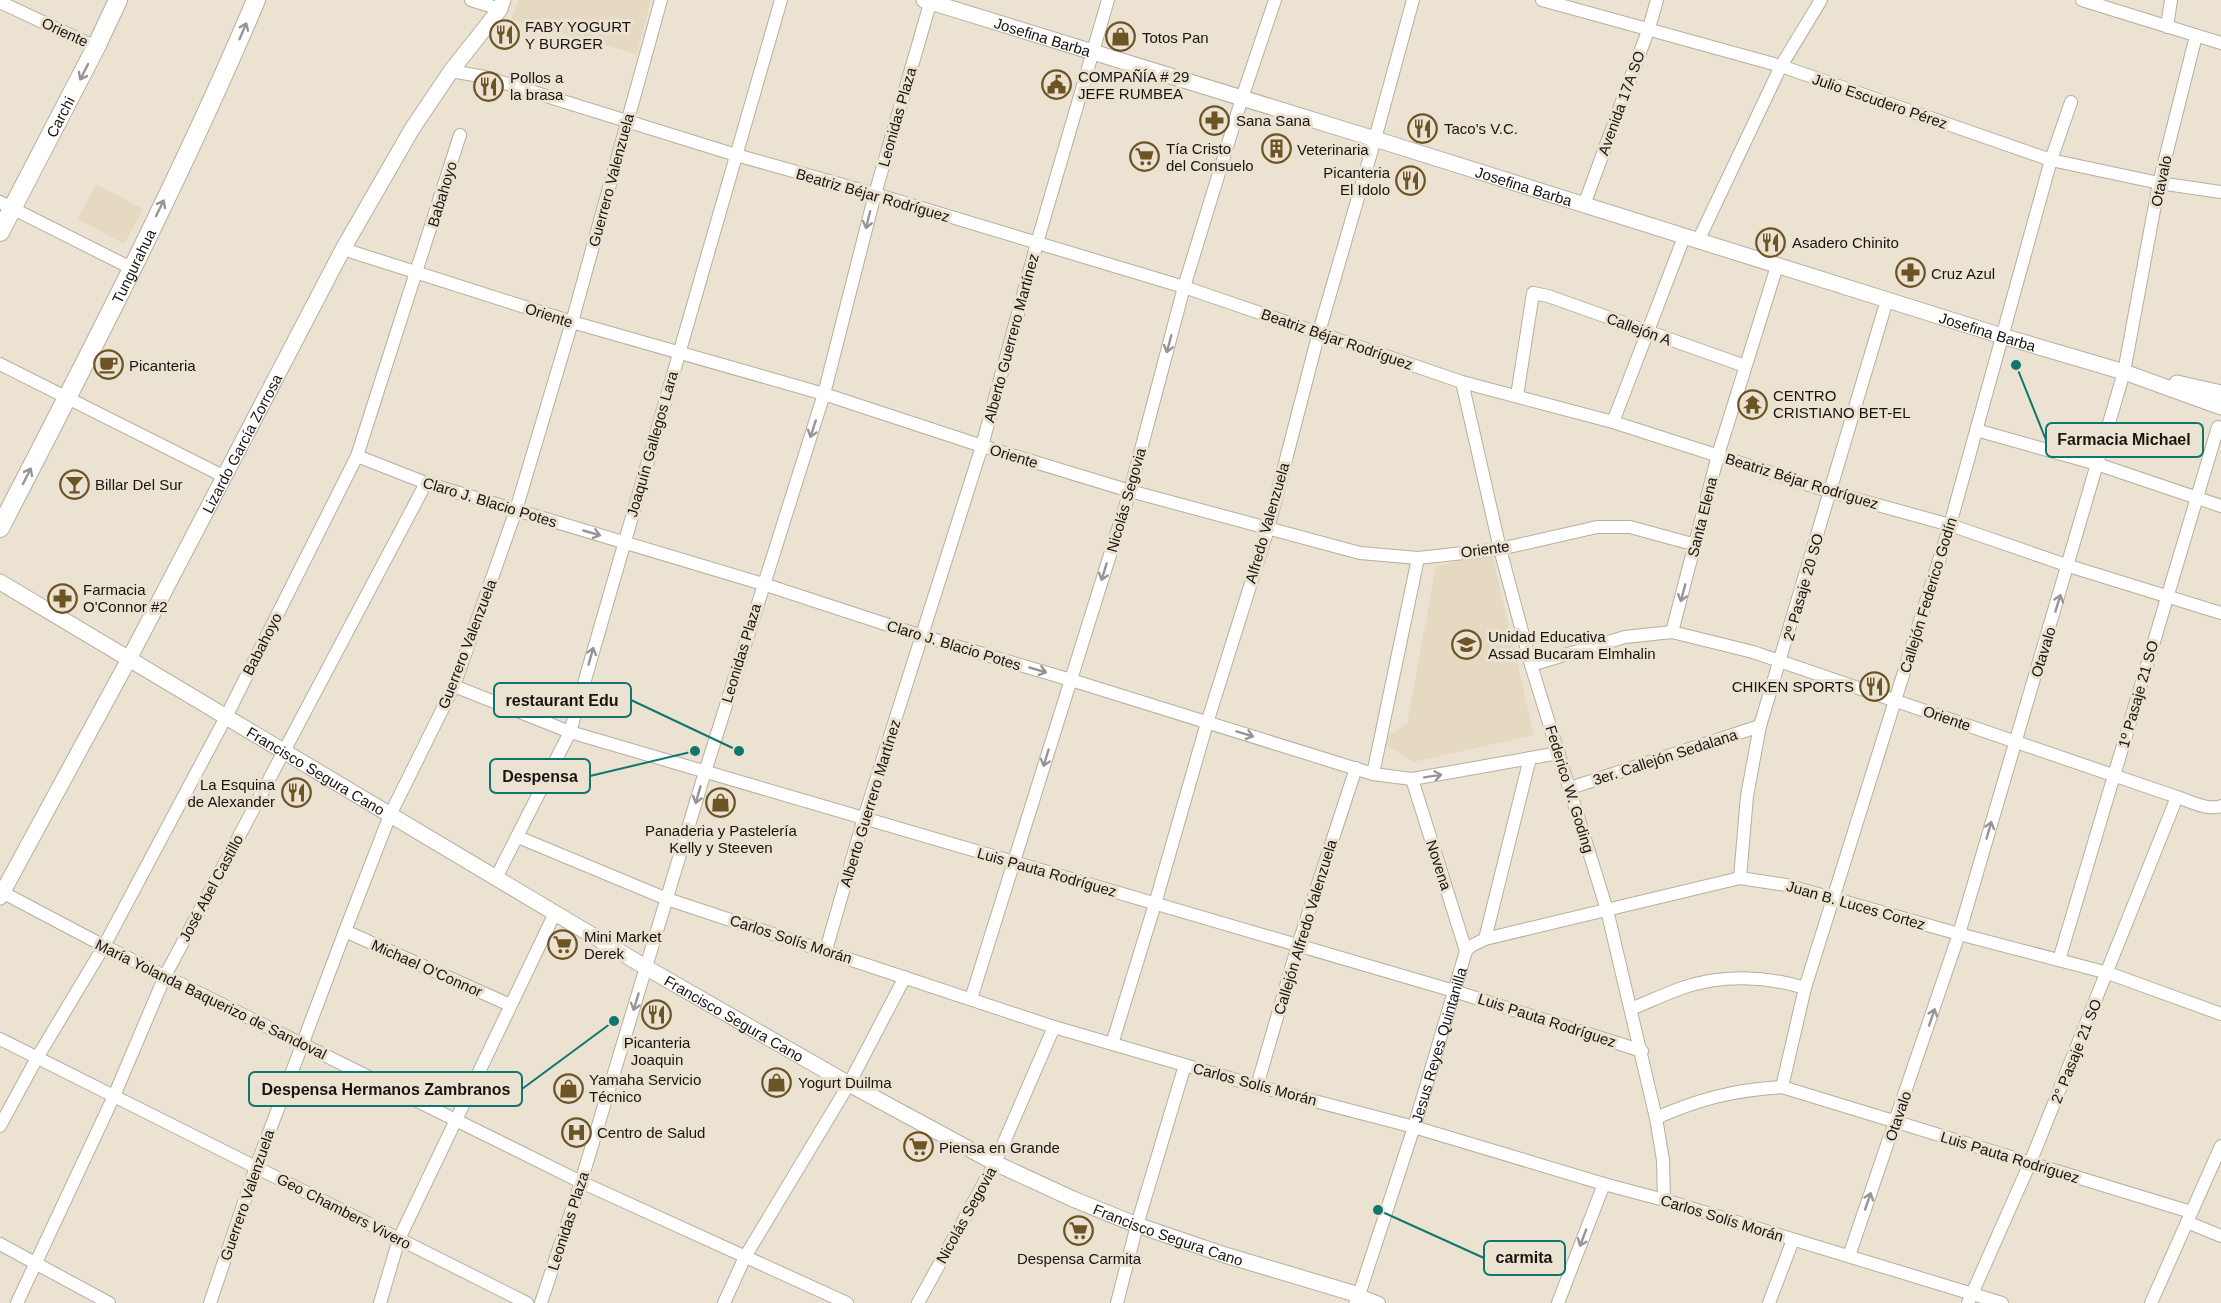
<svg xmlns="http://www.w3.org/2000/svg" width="2221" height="1303" font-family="Helvetica,sans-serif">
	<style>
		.built { fill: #e6d9c2 }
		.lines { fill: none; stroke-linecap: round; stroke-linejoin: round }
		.minor-casing { stroke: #b7ae9f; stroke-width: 14 }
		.tertiary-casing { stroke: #b7ae9f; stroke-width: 17 }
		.secondary-casing { stroke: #b7ae9f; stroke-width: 20 }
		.minor { stroke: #fff; stroke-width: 12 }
		.tertiary { stroke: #fff; stroke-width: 15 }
		.secondary { stroke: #fff; stroke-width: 18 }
		.oneway { stroke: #979593 }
		.labels { text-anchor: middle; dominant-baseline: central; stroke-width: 6; stroke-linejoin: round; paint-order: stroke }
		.poi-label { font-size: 15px; fill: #18140f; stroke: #ebe2d2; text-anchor: start }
		.street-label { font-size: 15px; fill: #18140f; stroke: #ebe2d2 }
		.leader { fill: none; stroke: #0f766e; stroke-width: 2 }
		.callout-dot { fill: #0f766e; stroke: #ebe2d2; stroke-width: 2 }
		.callout { fill: #ebe2d2; stroke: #0f766e; stroke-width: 2 }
		.callout-label { font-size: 16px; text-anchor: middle; font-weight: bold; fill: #18140f }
	</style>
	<rect width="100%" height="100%" fill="#ebe2d2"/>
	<g class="built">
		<path d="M 518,0 L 651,0 L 637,54 L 511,20 Z"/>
		<path d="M 96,184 L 143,209 L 124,244 L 78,219 Z"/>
		<path d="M 1492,554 L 1534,735 L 1414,762 L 1386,745 L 1389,735 L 1407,724 L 1436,566 Z"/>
	</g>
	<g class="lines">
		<defs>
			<g id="minor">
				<path d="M 471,0 L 500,9"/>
				<path d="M 1542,0 L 1781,66 L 2051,160 L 2159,183 L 2221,192"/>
				<path d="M 2082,0 L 2221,43"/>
				<path d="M 0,2 L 96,47"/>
				<path d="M 2167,27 L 2171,0"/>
				<path d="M 451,71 L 485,77 L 736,155 L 875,194 L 1184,287 L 1462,382 L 1613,422 L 1831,492 L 1950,525 L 2069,566 L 2221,613"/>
				<path d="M 0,202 L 131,268"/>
				<path d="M 1584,205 L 1649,28 L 1657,0"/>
				<path d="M 1698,241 L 1781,66 L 1821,0"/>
				<path d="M 343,249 L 572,322 L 824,394 L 982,446 L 1130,491 L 1360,553 L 1418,558 L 1500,549 L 1597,527 L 1630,527 L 1696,545"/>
				<path d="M 0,364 L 223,476"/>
				<path d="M 1462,382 L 1500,549 L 1531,665 L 1607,910 L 1656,1118 L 1663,1160 L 1664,1200"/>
				<path d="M 1517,396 L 1533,293 L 1548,296 L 1745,366"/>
				<path d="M 1613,422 L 1684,237"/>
				<path d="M 1976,430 L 2097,464 L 2221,506"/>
				<path d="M 357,456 L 426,483 L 763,584 L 922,636 L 1071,680 L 1373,774 L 1412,779 L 1559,753"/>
				<path d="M 1672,632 L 1718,455 L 1777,266"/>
				<path d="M 1531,665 L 1625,637 L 1672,632 L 1753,652 L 2177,797 C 2190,801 2208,811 2221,806"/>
				<path d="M 454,686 L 570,732 L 1454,991 L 1642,1051"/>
				<path d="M 1373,774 L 1418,558"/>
				<path d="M 1412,779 L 1466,951"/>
				<path d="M 1570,788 L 1760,726"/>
				<path d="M 518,837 L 667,899 L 1054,1027 L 1257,1086 L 1414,1127 L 1604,1184 L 1664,1200 L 2002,1303"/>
				<path d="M 496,878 L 570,732 L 781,0"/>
				<path d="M 1740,878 L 1747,796 L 1760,726 L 1887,300"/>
				<path d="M 0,891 L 104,946 L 581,1182 L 847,1303"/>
				<path d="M 345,931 L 510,1005"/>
				<path d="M 1485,939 L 1740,878 L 1786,885 L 1959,934 L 2108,973 L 2221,1014"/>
				<path d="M 826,950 L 864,818 L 982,446 L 1037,243 L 1108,0"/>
				<path d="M 2059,960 L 2218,427"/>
				<path d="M 971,999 L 1130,491 L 1184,287 L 1242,98 L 1275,0"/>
				<path d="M 1631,1009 C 1648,1002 1665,994 1682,988 C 1722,974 1766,976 1805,988"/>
				<path d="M 0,1039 L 527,1303"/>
				<path d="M 1112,1044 L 1155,904 L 1207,723 L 1268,529 L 1319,332 L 1375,139 L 1413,0"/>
				<path d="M 1257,1086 L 1298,945 L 1356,768"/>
				<path d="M 1782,1087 L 1805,988 L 1950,525 L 2051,160 L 2071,102"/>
				<path d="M 1656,1118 C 1699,1099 1734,1090 1782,1087 L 2191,1212"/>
				<path d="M 0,1126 L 37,1058 L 104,946 L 226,717 L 357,456 L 460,135"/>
				<path d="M 2187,1222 L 2221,1236"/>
				<path d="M 0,1244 L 109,1303"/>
				<path d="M 1849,1256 L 1959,934 L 2124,372 L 2159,183 L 2196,36"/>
				<path d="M 17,1303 L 114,1096 L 165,976 L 426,483"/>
				<path d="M 210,1303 L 256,1167 L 345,931 L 390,815 L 454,686 L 516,510 L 572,322 L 661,0"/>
				<path d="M 380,1303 L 399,1239 L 555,913"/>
				<path d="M 541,1303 L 581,1182 L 705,772 L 824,394 L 875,194 L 931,0"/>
				<path d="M 724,1303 L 745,1257 L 849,1084 L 905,977"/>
				<path d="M 918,1303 L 995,1163 L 1054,1027"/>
				<path d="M 1117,1303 L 1137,1225 L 1185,1065"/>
				<path id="s1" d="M 1379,1303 L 1359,1295 L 1414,1127 L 1466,951 L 1471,946 L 1485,939 L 1530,758"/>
				<path d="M 1558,1303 L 1604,1184"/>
				<path d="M 1769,1303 L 1793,1240"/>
				<path d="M 1968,1303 L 2030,1163 L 2177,797"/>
				<path d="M 2151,1303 L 2221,1146"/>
			</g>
			<g id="tertiary">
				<path id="s2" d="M 924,0 L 1375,139 L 2002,336 L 2124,372 L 2221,407"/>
				<path d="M 2177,383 L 2221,393"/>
				<path id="s3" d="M 0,582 L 647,968 L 849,1084 L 995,1163 L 1073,1199 L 1137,1225 L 1225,1255 L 1359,1295 L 1357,1303"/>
				<path id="s4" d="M 0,897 L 129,659 L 343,249 L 412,129 L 451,71 L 500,9 L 503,0"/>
			</g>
			<g id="secondary">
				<path id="s5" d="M 0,232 L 96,47 L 118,0"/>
				<path id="s6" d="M 0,528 C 90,354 180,180 256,0"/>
			</g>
		</defs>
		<use href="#minor" class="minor-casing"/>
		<use href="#tertiary" class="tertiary-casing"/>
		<use href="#secondary" class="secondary-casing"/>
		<use href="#minor" class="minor"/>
		<use href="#tertiary" class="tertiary"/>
		<use href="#secondary" class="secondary"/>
	</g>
	<defs><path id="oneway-shaft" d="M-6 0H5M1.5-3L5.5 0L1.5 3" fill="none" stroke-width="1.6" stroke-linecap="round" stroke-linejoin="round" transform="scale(1.5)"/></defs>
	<g class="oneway">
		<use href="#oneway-shaft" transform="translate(243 31) rotate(-67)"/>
		<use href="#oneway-shaft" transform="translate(84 72) rotate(117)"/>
		<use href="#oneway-shaft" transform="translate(160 208) rotate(-64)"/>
		<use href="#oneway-shaft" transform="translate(868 220) rotate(104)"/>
		<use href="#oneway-shaft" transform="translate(1169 344) rotate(105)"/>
		<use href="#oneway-shaft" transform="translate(813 429) rotate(108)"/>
		<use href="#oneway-shaft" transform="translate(27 476) rotate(-63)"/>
		<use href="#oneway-shaft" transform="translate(592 533) rotate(16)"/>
		<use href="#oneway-shaft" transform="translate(1104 572) rotate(107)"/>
		<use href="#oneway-shaft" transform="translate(1683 593) rotate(105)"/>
		<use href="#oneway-shaft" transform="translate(2058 603) rotate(-73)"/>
		<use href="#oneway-shaft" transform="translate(591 656) rotate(-74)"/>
		<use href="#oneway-shaft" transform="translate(1038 670) rotate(16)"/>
		<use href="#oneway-shaft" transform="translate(1245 734) rotate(17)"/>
		<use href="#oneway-shaft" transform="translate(1046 758) rotate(107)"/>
		<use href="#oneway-shaft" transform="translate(1433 776) rotate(-9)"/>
		<use href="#oneway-shaft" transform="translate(698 795) rotate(106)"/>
		<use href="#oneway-shaft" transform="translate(1989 830) rotate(-74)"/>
		<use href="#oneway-shaft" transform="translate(636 1002) rotate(107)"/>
		<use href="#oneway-shaft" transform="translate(1932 1017) rotate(-71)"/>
		<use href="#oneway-shaft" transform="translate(1868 1201) rotate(-71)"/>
		<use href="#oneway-shaft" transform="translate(1583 1238) rotate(111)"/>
	</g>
	<defs>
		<symbol id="restaurant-ring" viewBox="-11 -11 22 22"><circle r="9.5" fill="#ebe2d2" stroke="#6d5425" stroke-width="1.5"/><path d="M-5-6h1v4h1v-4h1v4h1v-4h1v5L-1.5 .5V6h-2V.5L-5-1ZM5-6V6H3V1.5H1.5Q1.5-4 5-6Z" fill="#6d5425"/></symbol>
		<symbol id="shop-ring" viewBox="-11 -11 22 22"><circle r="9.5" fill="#ebe2d2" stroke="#6d5425" stroke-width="1.5"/><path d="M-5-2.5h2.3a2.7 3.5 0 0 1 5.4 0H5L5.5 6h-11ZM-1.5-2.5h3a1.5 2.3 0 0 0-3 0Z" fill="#6d5425"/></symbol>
		<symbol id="civic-ring" viewBox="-11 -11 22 22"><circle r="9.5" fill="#ebe2d2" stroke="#6d5425" stroke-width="1.5"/><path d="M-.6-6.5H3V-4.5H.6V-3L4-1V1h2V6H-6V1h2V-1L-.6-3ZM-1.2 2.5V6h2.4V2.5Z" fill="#6d5425"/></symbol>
		<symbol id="pharmacy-ring" viewBox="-11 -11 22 22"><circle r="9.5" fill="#ebe2d2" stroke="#6d5425" stroke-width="1.5"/><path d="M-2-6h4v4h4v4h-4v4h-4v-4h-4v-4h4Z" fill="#6d5425"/></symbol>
		<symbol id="building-ring" viewBox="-11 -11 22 22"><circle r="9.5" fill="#ebe2d2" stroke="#6d5425" stroke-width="1.5"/><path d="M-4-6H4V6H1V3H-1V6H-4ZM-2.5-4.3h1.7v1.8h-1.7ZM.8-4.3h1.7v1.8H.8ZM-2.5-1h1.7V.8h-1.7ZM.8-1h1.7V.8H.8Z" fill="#6d5425"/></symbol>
		<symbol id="supermarket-ring" viewBox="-11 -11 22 22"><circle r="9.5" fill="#ebe2d2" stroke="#6d5425" stroke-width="1.5"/><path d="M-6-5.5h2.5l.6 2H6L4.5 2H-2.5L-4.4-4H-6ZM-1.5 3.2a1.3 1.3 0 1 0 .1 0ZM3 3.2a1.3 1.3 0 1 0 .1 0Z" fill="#6d5425"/></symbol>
		<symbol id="cafe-ring" viewBox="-11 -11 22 22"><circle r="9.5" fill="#ebe2d2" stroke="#6d5425" stroke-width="1.5"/><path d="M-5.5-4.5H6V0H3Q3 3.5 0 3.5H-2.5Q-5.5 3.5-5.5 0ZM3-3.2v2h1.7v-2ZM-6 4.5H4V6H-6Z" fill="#6d5425"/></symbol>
		<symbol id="temple-ring" viewBox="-11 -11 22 22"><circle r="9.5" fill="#ebe2d2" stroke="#6d5425" stroke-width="1.5"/><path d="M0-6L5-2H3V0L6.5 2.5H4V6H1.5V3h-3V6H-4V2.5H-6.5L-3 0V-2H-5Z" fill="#6d5425"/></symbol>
		<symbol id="bar-ring" viewBox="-11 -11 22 22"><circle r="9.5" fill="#ebe2d2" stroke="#6d5425" stroke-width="1.5"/><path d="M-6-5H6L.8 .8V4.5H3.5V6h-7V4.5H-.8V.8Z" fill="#6d5425"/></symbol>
		<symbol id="school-ring" viewBox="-11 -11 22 22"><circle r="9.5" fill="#ebe2d2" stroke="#6d5425" stroke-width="1.5"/><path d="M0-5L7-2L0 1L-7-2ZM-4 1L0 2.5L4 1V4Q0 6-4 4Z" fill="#6d5425"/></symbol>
		<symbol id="hospital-ring" viewBox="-11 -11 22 22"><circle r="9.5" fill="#ebe2d2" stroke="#6d5425" stroke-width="1.5"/><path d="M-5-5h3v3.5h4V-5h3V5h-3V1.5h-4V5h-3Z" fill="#6d5425"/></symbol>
	</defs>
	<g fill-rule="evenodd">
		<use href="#restaurant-ring" x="488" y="18" width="33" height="33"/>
		<use href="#shop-ring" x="1104" y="20" width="33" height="33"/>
		<use href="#civic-ring" x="1040" y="68" width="33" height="33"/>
		<use href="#restaurant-ring" x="472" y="70" width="33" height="33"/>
		<use href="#pharmacy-ring" x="1198" y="104" width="33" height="33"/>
		<use href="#restaurant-ring" x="1406" y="112" width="33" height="33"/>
		<use href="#building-ring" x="1260" y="132" width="33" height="33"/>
		<use href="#supermarket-ring" x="1128" y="140" width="33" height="33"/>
		<use href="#restaurant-ring" x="1394" y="164" width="33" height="33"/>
		<use href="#restaurant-ring" x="1754" y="226" width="33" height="33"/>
		<use href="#pharmacy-ring" x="1894" y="256" width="33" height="33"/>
		<use href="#cafe-ring" x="92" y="348" width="33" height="33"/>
		<use href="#temple-ring" x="1736" y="388" width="33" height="33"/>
		<use href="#bar-ring" x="58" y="468" width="33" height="33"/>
		<use href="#pharmacy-ring" x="46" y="582" width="33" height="33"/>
		<use href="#school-ring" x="1450" y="628" width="33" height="33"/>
		<use href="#restaurant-ring" x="1858" y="670" width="33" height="33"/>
		<use href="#restaurant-ring" x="280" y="776" width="33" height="33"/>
		<use href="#shop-ring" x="704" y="786" width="33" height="33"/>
		<use href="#supermarket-ring" x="546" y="928" width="33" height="33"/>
		<use href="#restaurant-ring" x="640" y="998" width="33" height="33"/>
		<use href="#shop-ring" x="760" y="1066" width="33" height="33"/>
		<use href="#shop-ring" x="552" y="1072" width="33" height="33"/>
		<use href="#hospital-ring" x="560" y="1116" width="33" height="33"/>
		<use href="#supermarket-ring" x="902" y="1130" width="33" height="33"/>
		<use href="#supermarket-ring" x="1062" y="1214" width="33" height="33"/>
	</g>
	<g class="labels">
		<g class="poi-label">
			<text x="525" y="26">FABY YOGURT<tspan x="525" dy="17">Y BURGER</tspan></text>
			<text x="1142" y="37">Totos Pan</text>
			<text x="1078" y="76">COMPAÑÍA # 29<tspan x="1078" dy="17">JEFE RUMBEA</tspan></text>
			<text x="510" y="77">Pollos a<tspan x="510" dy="17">la brasa</tspan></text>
			<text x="1236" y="120">Sana Sana</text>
			<text x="1444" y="128">Taco's V.C.</text>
			<text x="1166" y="148">Tía Cristo<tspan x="1166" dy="17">del Consuelo</tspan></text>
			<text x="1297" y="149">Veterinaria</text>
			<text x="1390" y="172" text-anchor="end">Picanteria<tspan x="1390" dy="17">El Idolo</tspan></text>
			<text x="1792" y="242">Asadero Chinito</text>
			<text x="1931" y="273">Cruz Azul</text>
			<text x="129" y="365">Picanteria</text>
			<text x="1773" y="395">CENTRO<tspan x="1773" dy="17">CRISTIANO BET-EL</tspan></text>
			<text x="95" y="484">Billar Del Sur</text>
			<text x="83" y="589">Farmacia<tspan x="83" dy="17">O'Connor #2</tspan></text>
			<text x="1488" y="636">Unidad Educativa<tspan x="1488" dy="17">Assad Bucaram Elmhalin</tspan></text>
			<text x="1854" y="686" text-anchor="end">CHIKEN SPORTS</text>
			<text x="275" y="784" text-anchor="end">La Esquina<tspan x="275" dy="17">de Alexander</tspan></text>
			<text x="721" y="830" text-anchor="middle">Panaderia y Pastelería<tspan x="721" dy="17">Kelly y Steeven</tspan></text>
			<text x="584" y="936">Mini Market<tspan x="584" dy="17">Derek</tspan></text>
			<text x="657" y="1042" text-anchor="middle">Picanteria<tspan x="657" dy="17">Joaquin</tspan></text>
			<text x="589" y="1079">Yamaha Servicio<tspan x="589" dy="17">Técnico</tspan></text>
			<text x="798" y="1082">Yogurt Duilma</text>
			<text x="597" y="1132">Centro de Salud</text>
			<text x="939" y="1147">Piensa en Grande</text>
			<text x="1079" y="1258" text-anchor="middle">Despensa Carmita</text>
		</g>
		<g class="street-label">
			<text transform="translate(65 32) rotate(25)">Oriente</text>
			<text stroke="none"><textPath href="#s2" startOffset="124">Josefina Barba</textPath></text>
			<text transform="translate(1880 101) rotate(19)">Julio Escudero Pérez</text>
			<text transform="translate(1621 103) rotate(-70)">Avenida 17A SO</text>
			<text stroke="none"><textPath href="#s5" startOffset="130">Carchi</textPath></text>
			<text transform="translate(897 117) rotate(-74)">Leonidas Plaza</text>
			<text transform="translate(611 180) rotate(-75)">Guerrero Valenzuela</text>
			<text transform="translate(2161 181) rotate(-78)">Otavalo</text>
			<text stroke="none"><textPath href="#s2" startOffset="628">Josefina Barba</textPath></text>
			<text transform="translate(442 194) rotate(-73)">Babahoyo</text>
			<text transform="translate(873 195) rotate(16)">Beatriz Béjar Rodríguez</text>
			<text stroke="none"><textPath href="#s6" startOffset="294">Tungurahua</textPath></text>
			<text transform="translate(549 315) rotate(18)">Oriente</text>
			<text transform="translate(1639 329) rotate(20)">Callejón A</text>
			<text stroke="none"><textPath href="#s2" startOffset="1114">Josefina Barba</textPath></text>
			<text transform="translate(1011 338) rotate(-75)">Alberto Guerrero Martínez</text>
			<text transform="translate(1337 339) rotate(19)">Beatriz Béjar Rodríguez</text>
			<text stroke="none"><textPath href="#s4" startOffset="514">Lizardo García Zorrosa</textPath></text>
			<text transform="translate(652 444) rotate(-74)">Joaquín Gallegos Lara</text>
			<text transform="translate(1014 456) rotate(17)">Oriente</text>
			<text transform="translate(1802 481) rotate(17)">Beatriz Béjar Rodríguez</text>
			<text transform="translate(1126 500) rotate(-74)">Nicolás Segovia</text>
			<text transform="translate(490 502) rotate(17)">Claro J. Blacio Potes</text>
			<text transform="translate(1702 517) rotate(-76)">Santa Elena</text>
			<text transform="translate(1267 523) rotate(-74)">Alfredo Valenzuela</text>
			<text transform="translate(1485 549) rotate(-8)">Oriente</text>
			<text transform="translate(1803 587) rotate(-74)">2º Pasaje 20 SO</text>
			<text transform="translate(1928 595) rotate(-73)">Callejón Federico Godín</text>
			<text transform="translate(262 644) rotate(-63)">Babahoyo</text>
			<text transform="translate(467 644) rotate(-69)">Guerrero Valenzuela</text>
			<text transform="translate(954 645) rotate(17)">Claro J. Blacio Potes</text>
			<text transform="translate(2043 652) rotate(-73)">Otavalo</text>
			<text transform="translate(741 653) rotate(-73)">Leonidas Plaza</text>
			<text transform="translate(2138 694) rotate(-74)">1º Pasaje 21 SO</text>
			<text transform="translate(1947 718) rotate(19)">Oriente</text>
			<text transform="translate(1665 757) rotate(-18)">3er. Callejón Sedalana</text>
			<text stroke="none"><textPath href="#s3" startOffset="368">Francisco Segura Cano</textPath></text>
			<text transform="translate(1570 789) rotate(73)">Federico W. Goding</text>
			<text transform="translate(870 803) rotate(-73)">Alberto Guerrero Martínez</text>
			<text transform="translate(1439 865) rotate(72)">Novena</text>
			<text transform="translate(1047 872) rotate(16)">Luis Pauta Rodríguez</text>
			<text transform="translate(211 888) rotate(-62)">José Abel Castillo</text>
			<text transform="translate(1856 905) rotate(16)">Juan B. Luces Cortez</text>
			<text transform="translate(1305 927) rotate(-73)">Callejón Alfredo Valenzuela</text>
			<text transform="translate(791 939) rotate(18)">Carlos Solís Morán</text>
			<text transform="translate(427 968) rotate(24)">Michael O'Connor</text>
			<text transform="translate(211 999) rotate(26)">María Yolanda Baquerizo de Sandoval</text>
			<text stroke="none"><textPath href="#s3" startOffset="854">Francisco Segura Cano</textPath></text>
			<text transform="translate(1547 1020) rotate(18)">Luis Pauta Rodríguez</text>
			<text stroke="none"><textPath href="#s1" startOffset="284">Jesus Reyes Quintanilla</textPath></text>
			<text transform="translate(2076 1051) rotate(-68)">2° Pasaje 21 SO</text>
			<text transform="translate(1255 1084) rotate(15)">Carlos Solís Morán</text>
			<text transform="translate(1898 1116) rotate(-71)">Otavalo</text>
			<text transform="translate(2010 1157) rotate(17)">Luis Pauta Rodríguez</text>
			<text transform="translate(247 1195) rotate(-71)">Guerrero Valenzuela</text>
			<text transform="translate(344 1211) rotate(27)">Geo Chambers Vivero</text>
			<text transform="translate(966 1215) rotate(-61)">Nicolás Segovia</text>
			<text transform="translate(1722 1218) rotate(17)">Carlos Solís Morán</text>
			<text transform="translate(568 1221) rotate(-72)">Leonidas Plaza</text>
			<text stroke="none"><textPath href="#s3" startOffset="1340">Francisco Segura Cano</textPath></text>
		</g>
	</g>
	<path class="leader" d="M2016 365L2046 440M739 751L631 700M695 751L590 776M614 1021L522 1089M1378 1210L1484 1258"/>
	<g class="callout-dot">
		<circle cx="2016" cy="365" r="6"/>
		<circle cx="739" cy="751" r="6"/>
		<circle cx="695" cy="751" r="6"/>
		<circle cx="614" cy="1021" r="6"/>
		<circle cx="1378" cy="1210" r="6"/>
	</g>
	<g class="callout">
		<rect x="2046" y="423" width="157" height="34" rx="6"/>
		<rect x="494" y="683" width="137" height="34" rx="6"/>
		<rect x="490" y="759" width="100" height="34" rx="6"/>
		<rect x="249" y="1072" width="273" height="34" rx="6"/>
		<rect x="1484" y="1241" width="81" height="34" rx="6"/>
	</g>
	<g class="callout-label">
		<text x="2124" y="445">Farmacia Michael</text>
		<text x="562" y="706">restaurant Edu</text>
		<text x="540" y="782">Despensa</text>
		<text x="386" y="1095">Despensa Hermanos Zambranos</text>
		<text x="1524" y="1263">carmita</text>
	</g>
</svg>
